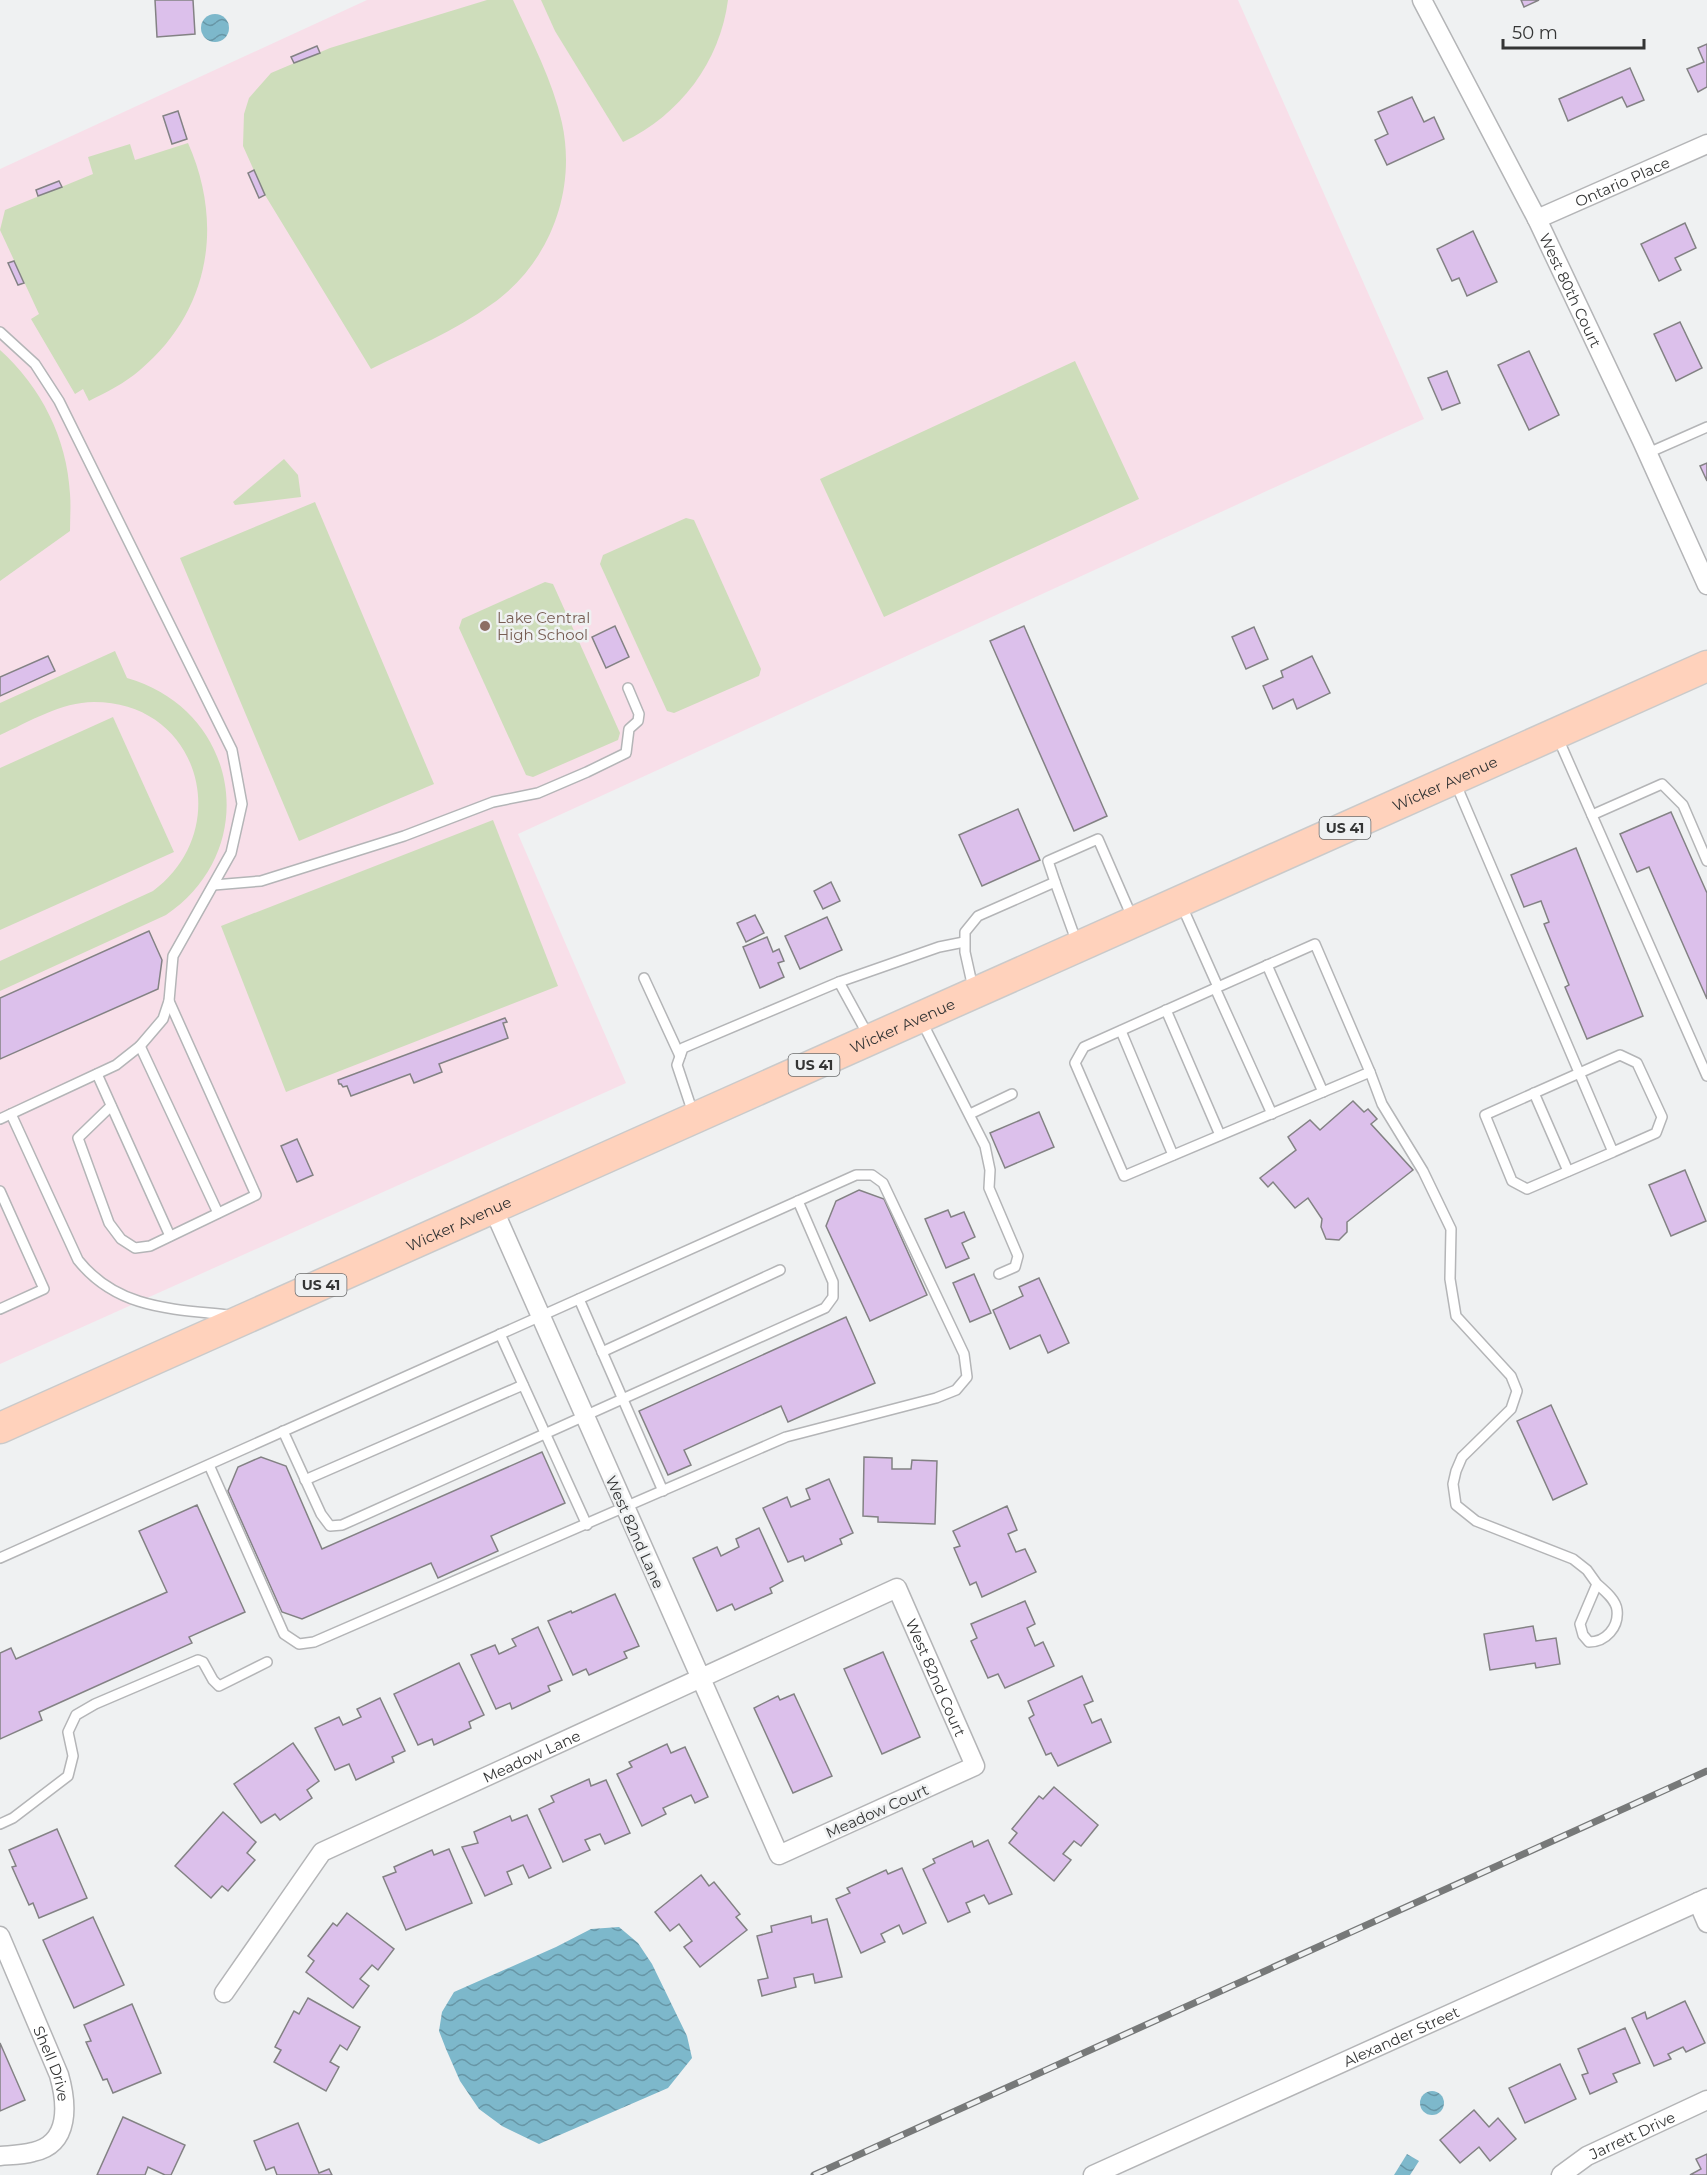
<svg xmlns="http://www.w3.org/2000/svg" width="1707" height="2175" font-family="Montserrat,sans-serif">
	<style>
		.education { fill: #f8dfe9 }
		.pitch { fill: #ceddbb }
		.water { fill: url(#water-waves) }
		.building { fill: #dcc0eb; stroke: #838284; stroke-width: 1.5 }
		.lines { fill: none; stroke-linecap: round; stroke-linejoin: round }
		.service-casing { stroke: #b4b5b7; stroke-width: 12 }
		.minor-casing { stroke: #b4b5b7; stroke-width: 21 }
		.trunk-casing { stroke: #cacaca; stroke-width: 33 }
		.service { stroke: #fff; stroke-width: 9 }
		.minor { stroke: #fff; stroke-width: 18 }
		.trunk { stroke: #ffd2bc; stroke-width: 30 }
		.rail-casing { stroke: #777979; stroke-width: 7 }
		.rail { stroke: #eff1f2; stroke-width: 4.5; stroke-dasharray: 14; stroke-linecap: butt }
		.education-dot { fill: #8d6e63; stroke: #eff1f2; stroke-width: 2 }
		.labels { text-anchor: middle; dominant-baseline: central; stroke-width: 5; stroke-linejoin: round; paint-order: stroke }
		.shield { fill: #eff1f2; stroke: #6c6d6e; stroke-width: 1.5 }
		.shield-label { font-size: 14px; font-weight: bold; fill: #343535 }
		.street-label { font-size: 15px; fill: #343535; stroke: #eff1f2 }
		.education-label { font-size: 15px; fill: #785e54; stroke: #eff1f2; text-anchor: start }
	</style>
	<defs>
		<pattern id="water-waves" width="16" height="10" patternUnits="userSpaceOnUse" patternTransform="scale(1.5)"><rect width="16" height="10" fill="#7db8cb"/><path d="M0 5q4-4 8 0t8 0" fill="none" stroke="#6796a6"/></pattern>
	</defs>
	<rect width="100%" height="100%" fill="#eff1f2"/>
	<path class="education" d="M 367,0 L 1238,0 L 1424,419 L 518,834 L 626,1083 L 0,1364 L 0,169 Z"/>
	<g class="pitch">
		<path d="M 487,0 L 513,0 C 531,40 553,81 562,123 C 577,192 549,264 492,304 C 455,331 411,349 371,369 L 265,195 L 243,146 L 244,114 L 249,98 L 271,73 L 330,48 Z"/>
		<path d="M 541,0 L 728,0 C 720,62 680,115 623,142 L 555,31 Z"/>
		<path d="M 188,143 C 224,224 210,311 140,370 C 125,383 107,392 89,401 L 83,389 L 75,394 L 31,319 L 39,314 L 0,230 L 5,210 L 93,174 L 88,157 L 130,144 L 135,160 Z"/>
		<path d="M 0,350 C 41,387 67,438 70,494 C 71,506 70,519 70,531 L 0,581 Z"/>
		<path d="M 1075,361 L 1139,499 L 884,617 L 820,479 Z"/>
		<path d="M 284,459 L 298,475 L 301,497 L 235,505 L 233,502 Z"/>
		<path d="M 315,502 L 434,784 L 299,841 L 180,558 Z"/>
		<path d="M 686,518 L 694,520 L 761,669 L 759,676 L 674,713 L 667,711 L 600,564 L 603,555 Z"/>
		<path d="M 545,582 L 553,584 L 620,733 L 618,740 L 533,777 L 526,775 L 459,628 L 462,619 Z"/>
		<path d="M 115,651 L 127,678 C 239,710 263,849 166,915 L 0,991 L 0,961 L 153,891 C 235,830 200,702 94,702 C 61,702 29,722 0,735 L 0,703 Z"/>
		<path d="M 113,717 L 174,852 L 0,930 L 0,768 Z"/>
		<path d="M 493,820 L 558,986 L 286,1092 L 221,926 Z"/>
	</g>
	<g class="water">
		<circle cx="215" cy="28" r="14"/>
		<path d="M 619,1927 L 638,1943 L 652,1964 L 687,2036 L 692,2058 L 668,2088 L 539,2144 L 502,2126 L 479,2109 L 460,2081 L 446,2049 L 439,2031 L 442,2012 L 454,1992 L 556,1947 L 591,1929 Z"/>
		<circle cx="1432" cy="2103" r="12"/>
		<path d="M 1407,2154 L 1419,2161 L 1410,2175 L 1394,2175 Z"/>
	</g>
	<g class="building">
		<path d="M 155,0 L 193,0 L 195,34 L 157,37 Z"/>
		<path d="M 1521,0 L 1539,0 L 1524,7 Z"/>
		<path d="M 1707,44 L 1707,87 L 1698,92 L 1687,69 L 1704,62 L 1698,48 Z"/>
		<path d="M 317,46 L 320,53 L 294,63 L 291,57 Z"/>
		<path d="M 1630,68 L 1644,100 L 1627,107 L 1622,97 L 1568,121 L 1559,99 Z"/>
		<path d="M 1412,97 L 1424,122 L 1434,117 L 1444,139 L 1387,165 L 1375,140 L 1388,134 L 1378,112 Z"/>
		<path d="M 178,111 L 187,139 L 172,144 L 163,116 Z"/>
		<path d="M 254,170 L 265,195 L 259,198 L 248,173 Z"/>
		<path d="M 59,181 L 62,187 L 38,196 L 36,190 Z"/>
		<path d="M 1685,223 L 1696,248 L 1675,258 L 1681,270 L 1659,281 L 1641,244 Z"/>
		<path d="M 1473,231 L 1497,282 L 1467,296 L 1459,278 L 1452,281 L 1437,249 Z"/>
		<path d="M 14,261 L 24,283 L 18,285 L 8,263 Z"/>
		<path d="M 1680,322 L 1702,368 L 1676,381 L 1654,334 Z"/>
		<path d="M 1529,351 L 1559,415 L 1529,430 L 1498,365 Z"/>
		<path d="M 1447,371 L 1460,403 L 1442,410 L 1428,378 Z"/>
		<path d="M 1707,463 L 1707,481 L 1700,466 Z"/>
		<path d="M 615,626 L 629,657 L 606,668 L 592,637 Z"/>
		<path d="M 1024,626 L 1107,816 L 1074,831 L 990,641 Z"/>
		<path d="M 1254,627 L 1268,659 L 1246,669 L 1232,637 Z"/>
		<path d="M 48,656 L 55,671 L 0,696 L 0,677 Z"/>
		<path d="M 1312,656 L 1330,693 L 1297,709 L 1293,699 L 1273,709 L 1263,686 L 1283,677 L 1281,671 Z"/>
		<path d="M 1018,809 L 1040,860 L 982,886 L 959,835 Z"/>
		<path d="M 1671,812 L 1707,893 L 1707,999 L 1649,867 L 1637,872 L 1620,834 Z"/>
		<path d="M 1576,848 L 1643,1016 L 1587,1039 L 1565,987 L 1569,985 L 1544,924 L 1549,922 L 1541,901 L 1524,907 L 1511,875 Z"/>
		<path d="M 831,882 L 840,901 L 823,909 L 814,891 Z"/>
		<path d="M 755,915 L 764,933 L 746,942 L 737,923 Z"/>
		<path d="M 827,917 L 842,950 L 800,969 L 785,936 Z"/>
		<path d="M 149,931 L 162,960 L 158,989 L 0,1059 L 0,998 Z"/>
		<path d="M 767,937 L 773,952 L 779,949 L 784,961 L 778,963 L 784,977 L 760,988 L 743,947 Z"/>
		<path d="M 505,1018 L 507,1022 L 503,1023 L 508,1038 L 439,1064 L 442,1072 L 414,1083 L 410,1074 L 351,1096 L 347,1086 L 343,1087 L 341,1084 L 339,1084 L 338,1080 Z"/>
		<path d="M 1353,1101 L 1364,1112 L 1368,1109 L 1377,1119 L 1371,1124 L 1413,1170 L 1347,1222 L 1347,1232 L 1339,1240 L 1326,1239 L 1321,1227 L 1322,1219 L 1308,1198 L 1295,1208 L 1273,1182 L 1268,1187 L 1260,1178 L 1296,1150 L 1288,1137 L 1310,1120 L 1320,1130 Z"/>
		<path d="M 1039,1112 L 1054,1147 L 1005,1168 L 990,1133 Z"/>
		<path d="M 297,1139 L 313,1175 L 297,1182 L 281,1146 Z"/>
		<path d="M 1685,1170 L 1706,1221 L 1671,1236 L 1649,1185 Z"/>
		<path d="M 859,1190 L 884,1199 L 927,1295 L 870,1321 L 826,1226 L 836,1201 Z"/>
		<path d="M 948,1210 L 951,1217 L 964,1212 L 975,1237 L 962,1243 L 969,1258 L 946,1268 L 925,1219 Z"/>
		<path d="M 974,1274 L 991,1313 L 970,1322 L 953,1283 Z"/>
		<path d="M 1039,1278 L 1069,1343 L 1048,1353 L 1040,1335 L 1010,1349 L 993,1310 L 1023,1296 L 1019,1287 Z"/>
		<path d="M 846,1317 L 875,1383 L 788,1422 L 781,1406 L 684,1450 L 691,1465 L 668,1475 L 639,1411 Z"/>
		<path d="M 1551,1405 L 1587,1484 L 1553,1500 L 1517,1421 Z"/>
		<path d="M 542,1452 L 565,1503 L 491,1536 L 498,1551 L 438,1578 L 431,1563 L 302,1619 L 282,1612 L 228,1491 L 238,1467 L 261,1457 L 286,1466 L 322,1549 Z"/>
		<path d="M 864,1457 L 892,1458 L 892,1469 L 911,1469 L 912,1460 L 937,1461 L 935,1524 L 878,1522 L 878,1517 L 863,1516 Z"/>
		<path d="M 829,1479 L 853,1533 L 840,1539 L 842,1544 L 805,1561 L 803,1556 L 788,1562 L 763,1508 L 787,1497 L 791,1507 L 810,1499 L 806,1489 Z"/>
		<path d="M 197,1505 L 245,1612 L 189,1637 L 192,1643 L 39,1712 L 42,1720 L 0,1739 L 0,1653 L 11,1648 L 16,1659 L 167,1592 L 139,1531 Z"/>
		<path d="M 1007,1506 L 1017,1530 L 1008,1534 L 1016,1552 L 1025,1549 L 1036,1572 L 982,1597 L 976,1582 L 970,1585 L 954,1548 L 960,1546 L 953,1531 Z"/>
		<path d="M 759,1528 L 783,1581 L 770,1588 L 772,1593 L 735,1610 L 732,1604 L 717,1611 L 693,1558 L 717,1547 L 721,1556 L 739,1547 L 736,1539 Z"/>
		<path d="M 615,1594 L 639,1646 L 624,1652 L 627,1658 L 589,1675 L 586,1669 L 573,1675 L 548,1621 L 571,1611 L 572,1613 Z"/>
		<path d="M 1025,1601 L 1035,1624 L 1027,1628 L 1035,1646 L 1043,1642 L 1054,1666 L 1005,1688 L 998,1674 L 988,1678 L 971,1641 L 977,1638 L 971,1624 Z"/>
		<path d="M 1533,1626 L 1536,1641 L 1556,1638 L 1560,1664 L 1536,1668 L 1535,1663 L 1490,1670 L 1484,1634 Z"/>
		<path d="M 538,1627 L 562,1680 L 548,1686 L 550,1691 L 512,1709 L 510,1703 L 496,1709 L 471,1655 L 495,1645 L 499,1654 L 516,1646 L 512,1639 Z"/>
		<path d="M 883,1652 L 920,1737 L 882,1754 L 844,1669 Z"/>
		<path d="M 459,1663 L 484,1715 L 469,1722 L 471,1728 L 434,1745 L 432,1739 L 418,1745 L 394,1694 Z"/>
		<path d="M 1082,1676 L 1093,1701 L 1084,1705 L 1092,1723 L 1101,1719 L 1111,1742 L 1058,1766 L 1051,1753 L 1046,1755 L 1029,1718 L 1034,1715 L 1028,1701 Z"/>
		<path d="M 794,1694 L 832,1776 L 793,1793 L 754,1708 L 778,1696 L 780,1700 Z"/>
		<path d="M 380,1698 L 405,1751 L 392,1757 L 394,1762 L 356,1780 L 349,1764 L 335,1770 L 315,1728 L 339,1717 L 343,1725 L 361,1717 L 357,1709 Z"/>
		<path d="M 293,1743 L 319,1781 L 307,1790 L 312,1798 L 280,1820 L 275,1814 L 261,1823 L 234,1784 Z"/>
		<path d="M 667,1744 L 671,1753 L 685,1747 L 708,1797 L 695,1803 L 691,1795 L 663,1808 L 666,1814 L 642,1826 L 617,1774 L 632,1767 L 629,1762 Z"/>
		<path d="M 589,1779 L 591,1786 L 606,1780 L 630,1833 L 605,1844 L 600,1834 L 585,1840 L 590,1850 L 563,1862 L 539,1809 L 554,1802 L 551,1796 Z"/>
		<path d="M 1054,1787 L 1098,1825 L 1081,1846 L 1074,1841 L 1063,1854 L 1071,1860 L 1054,1881 L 1009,1843 L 1017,1833 L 1012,1829 L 1039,1796 L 1043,1799 Z"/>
		<path d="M 223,1812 L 256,1842 L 247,1853 L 255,1860 L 228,1891 L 222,1886 L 211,1898 L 175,1866 Z"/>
		<path d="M 527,1815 L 551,1868 L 529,1878 L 523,1865 L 507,1872 L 512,1884 L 485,1896 L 462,1847 L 478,1843 L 474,1832 L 510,1816 L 512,1821 Z"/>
		<path d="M 57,1829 L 87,1898 L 39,1918 L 33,1903 L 29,1905 L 12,1867 L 16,1866 L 9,1850 Z"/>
		<path d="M 988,1840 L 1012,1894 L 989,1904 L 984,1895 L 966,1903 L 970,1912 L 948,1922 L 923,1869 L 935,1863 L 933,1859 L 972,1841 L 974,1847 Z"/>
		<path d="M 449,1849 L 472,1903 L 406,1930 L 383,1877 L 396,1872 L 394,1867 L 432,1850 L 434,1855 Z"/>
		<path d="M 902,1868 L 926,1923 L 903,1934 L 899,1925 L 881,1934 L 885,1942 L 861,1953 L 836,1899 L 850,1893 L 847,1888 L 886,1870 L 888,1874 Z"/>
		<path d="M 701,1875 L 709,1886 L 714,1882 L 740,1914 L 736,1917 L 747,1930 L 700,1967 L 684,1947 L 692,1941 L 679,1924 L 670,1931 L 655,1912 Z"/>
		<path d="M 347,1913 L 394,1949 L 378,1970 L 372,1965 L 360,1979 L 369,1986 L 353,2008 L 306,1972 L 314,1961 L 308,1956 L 333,1923 L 337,1926 Z"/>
		<path d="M 811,1916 L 812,1923 L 827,1919 L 842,1977 L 815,1983 L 813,1974 L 794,1978 L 796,1987 L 762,1996 L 758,1980 L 768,1978 L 757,1936 L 772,1932 L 771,1926 Z"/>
		<path d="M 93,1917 L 124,1985 L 74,2008 L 43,1940 Z"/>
		<path d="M 308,1998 L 360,2027 L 347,2050 L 340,2045 L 330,2062 L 339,2067 L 326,2091 L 274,2062 L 281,2050 L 275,2047 L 294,2011 L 299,2014 Z"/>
		<path d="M 1685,2001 L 1705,2043 L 1686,2052 L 1683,2047 L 1668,2054 L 1671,2059 L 1654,2066 L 1632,2018 L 1645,2012 L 1647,2019 Z"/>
		<path d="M 132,2004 L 161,2073 L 113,2093 L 107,2079 L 103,2080 L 86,2042 L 91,2041 L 84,2025 Z"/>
		<path d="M 1625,2028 L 1640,2063 L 1613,2074 L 1617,2082 L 1590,2094 L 1582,2075 L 1588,2073 L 1578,2049 Z"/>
		<path d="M 0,2043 L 25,2100 L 0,2111 Z"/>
		<path d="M 1560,2064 L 1576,2099 L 1525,2123 L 1509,2088 Z"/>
		<path d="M 1474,2110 L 1489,2127 L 1498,2118 L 1516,2139 L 1490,2161 L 1479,2147 L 1460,2163 L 1440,2140 Z"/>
		<path d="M 123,2117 L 185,2145 L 171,2175 L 165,2175 L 148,2167 L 145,2175 L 97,2175 Z"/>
		<path d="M 298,2123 L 319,2173 L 329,2169 L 332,2175 L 277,2175 L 274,2167 L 266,2170 L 254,2141 Z"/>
		<path d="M 1707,2154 L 1707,2175 L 1690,2175 L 1701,2169 L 1696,2159 Z"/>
	</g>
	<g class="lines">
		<defs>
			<g id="service">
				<path d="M 0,332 L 35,364 L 59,401 L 232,750 L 242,804 L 231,853 L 173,956 L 169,1001 L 163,1019 L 140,1046 L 116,1065 L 0,1119"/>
				<path d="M 1648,453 L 1707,427"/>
				<path d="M 1557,736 L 1707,1076"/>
				<path d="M 1455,782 L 1613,1152 L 1527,1189 L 1512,1181 L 1485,1115 C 1530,1095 1575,1075 1620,1055 L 1637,1063 L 1662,1117 L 1656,1133 L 1613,1152"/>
				<path d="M 1592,815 L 1662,784 L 1683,805 L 1707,861"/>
				<path d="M 1055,882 L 1048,861 L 1098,839 L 1132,917"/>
				<path d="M 214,885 L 261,881 L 404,836 L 493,802 L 538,793 L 587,772 L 626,753 L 629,729 L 638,721 L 639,714 L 628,688"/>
				<path d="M 1181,904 L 1218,987 L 1315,944 L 1370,1072 L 1124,1176 L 1075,1063 L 1084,1047 L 1218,987"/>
				<path d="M 1267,965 L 1323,1092"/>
				<path d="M 644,978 L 680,1056"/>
				<path d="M 839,982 L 868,1035"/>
				<path d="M 973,988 L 965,952 L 965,932 L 978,916 L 1055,882 L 1077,943"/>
				<path d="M 1215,988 L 1272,1114"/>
				<path d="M 1166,1010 L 1220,1135"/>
				<path d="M 921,1020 L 985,1146 L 990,1170 L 989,1188 L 1018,1256 L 1015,1267 L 999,1274"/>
				<path d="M 1121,1031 L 1173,1155"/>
				<path d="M 140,1046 L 218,1213"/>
				<path d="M 1370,1072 L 1382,1104 L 1423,1171 L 1451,1229 L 1450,1279 L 1456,1316 L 1511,1376 L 1517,1391 L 1511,1409 L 1462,1457 L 1456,1471 L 1453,1484 L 1456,1505 L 1476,1521 L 1573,1559 L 1587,1570 L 1597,1584 L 1580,1624 L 1583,1635 L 1589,1642 C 1606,1642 1619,1627 1617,1610 C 1616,1600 1605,1591 1597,1584"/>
				<path d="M 97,1074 L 170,1236"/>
				<path d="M 1534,1093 L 1568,1171"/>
				<path d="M 111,1106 L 78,1138 L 109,1223 L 121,1239 L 135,1248 L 150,1246 L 256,1195 L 169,1001"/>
				<path d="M 693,1113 L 677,1065 L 683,1048 L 839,982 L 939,947 L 964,942"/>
				<path d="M 11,1114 L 78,1260 C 117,1309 172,1309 229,1315"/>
				<path d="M 970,1114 L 1012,1094"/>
				<path d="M 0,1191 L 44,1289 L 0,1309"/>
				<path d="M 579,1299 L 663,1491"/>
				<path d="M 500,1334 L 587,1525"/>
				<path d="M 602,1352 L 780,1270"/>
				<path d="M 283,1431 L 321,1514 L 330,1526 L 342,1525 L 825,1308 L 833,1297 L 833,1282 L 798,1201"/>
				<path d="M 305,1480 L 523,1385"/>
				<path d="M 0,1558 L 856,1175 L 872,1175 L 883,1183 L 964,1354 L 967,1377 L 956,1390 L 936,1398 L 786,1437 L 314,1642 L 299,1644 L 284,1634 L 209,1465"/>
				<path d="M 0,1824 L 13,1818 L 68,1776 L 73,1756 L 68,1732 L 76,1715 L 95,1704 L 198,1660 L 203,1662 L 213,1680 L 219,1686 L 267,1662"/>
			</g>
			<g id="minor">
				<path id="s1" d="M 1422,0 L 1537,219 L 1642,441 L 1707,585"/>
				<path id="s2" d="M 1537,219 L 1707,144"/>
				<path d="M 1698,1902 L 1707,1923"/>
				<path id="s3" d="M 0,1936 L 59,2075 C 67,2103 71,2144 33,2152 C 22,2155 11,2155 0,2156"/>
				<path id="s4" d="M 224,1993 L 322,1852 L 897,1588 L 975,1766 L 779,1855 L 493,1208"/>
				<path id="s5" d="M 1093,2175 L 1707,1898"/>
				<path id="s6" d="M 1561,2175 L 1587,2156 L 1707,2100"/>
			</g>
			<g id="trunk">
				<path id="s7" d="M 0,1428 L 1707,666"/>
			</g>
		</defs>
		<use href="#service" class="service-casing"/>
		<use href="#minor" class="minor-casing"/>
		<use href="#trunk" class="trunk-casing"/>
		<use href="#service" class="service"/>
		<use href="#minor" class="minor"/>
		<use href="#trunk" class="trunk"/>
		<defs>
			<path id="rail" d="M 814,2175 L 1707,1771"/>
		</defs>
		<use href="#rail" class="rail-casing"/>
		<use href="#rail" class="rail"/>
	</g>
	<circle class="education-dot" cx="485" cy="626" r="6"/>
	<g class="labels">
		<g class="shield">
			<rect x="1319.5" y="817" width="51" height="22" rx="4.5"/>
			<rect x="788.5" y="1054" width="51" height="22" rx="4.5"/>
			<rect x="295.5" y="1274" width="51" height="22" rx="4.5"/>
		</g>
		<g class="shield-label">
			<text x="1345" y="828">US 41</text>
			<text x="814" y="1065">US 41</text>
			<text x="321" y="1285">US 41</text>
		</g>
		<g class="street-label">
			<text stroke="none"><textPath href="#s2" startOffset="93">Ontario Place</textPath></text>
			<text stroke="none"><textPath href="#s1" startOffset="326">West 80th Court</textPath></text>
			<text stroke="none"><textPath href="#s7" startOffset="1582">Wicker Avenue</textPath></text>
			<text stroke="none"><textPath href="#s7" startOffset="988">Wicker Avenue</textPath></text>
			<text stroke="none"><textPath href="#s7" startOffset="502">Wicker Avenue</textPath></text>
			<text transform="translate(635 1532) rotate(66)">West 82nd Lane</text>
			<text stroke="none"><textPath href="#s4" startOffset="902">West 82nd Court</textPath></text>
			<text stroke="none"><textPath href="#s4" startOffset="402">Meadow Lane</textPath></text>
			<text transform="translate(877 1811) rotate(-24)">Meadow Court</text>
			<text stroke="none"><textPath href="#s5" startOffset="338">Alexander Street</textPath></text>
			<text stroke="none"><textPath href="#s3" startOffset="138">Shell Drive</textPath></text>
			<text stroke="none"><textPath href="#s6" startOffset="82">Jarrett Drive</textPath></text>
		</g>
		<g class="education-label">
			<text x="497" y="617">Lake Central<tspan x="497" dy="17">High School</tspan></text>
		</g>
	</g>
	<path d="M1503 39v9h141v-9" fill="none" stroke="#343535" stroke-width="3"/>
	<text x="1512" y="39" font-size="18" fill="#343535" stroke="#eff1f2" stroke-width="4.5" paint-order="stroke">50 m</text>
</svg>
